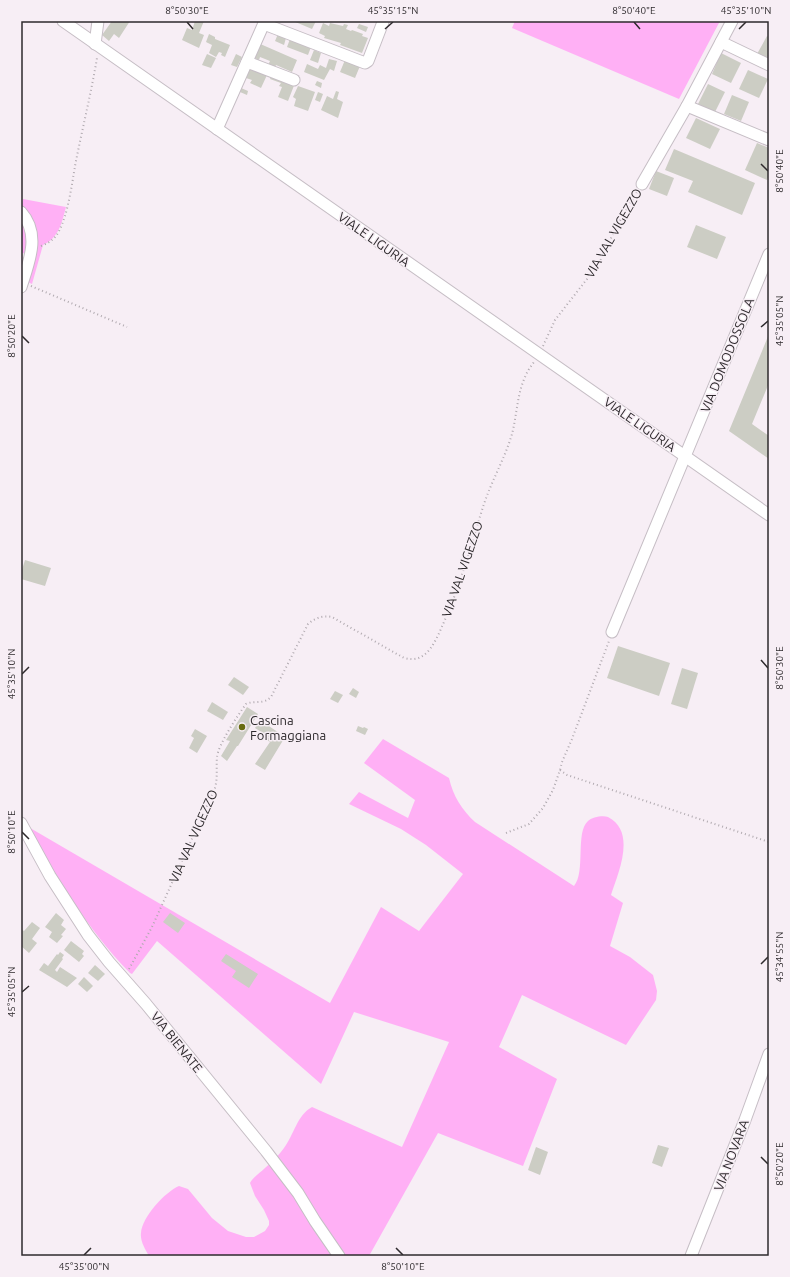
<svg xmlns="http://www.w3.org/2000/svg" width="790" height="1277" font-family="Ubuntu,sans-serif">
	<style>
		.green { fill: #ffb0f5 }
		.building { fill: #cccdc4 }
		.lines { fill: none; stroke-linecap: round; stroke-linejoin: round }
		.minor-casing { stroke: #c6bec5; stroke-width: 13 }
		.path { stroke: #b1aab0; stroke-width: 2; stroke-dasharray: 1 3; stroke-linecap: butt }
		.minor { stroke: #fff; stroke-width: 11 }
		.ticks { fill: none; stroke: #2e2a2d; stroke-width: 1.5 }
		.poi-dot { fill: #676c0f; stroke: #f7eef5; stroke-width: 1.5 }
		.labels { text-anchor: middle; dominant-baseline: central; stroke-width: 3; stroke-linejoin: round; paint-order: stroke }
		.street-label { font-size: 13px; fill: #2e2a2d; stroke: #f7eef5 }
		.poi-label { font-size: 13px; fill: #2e2a2d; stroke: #f7eef5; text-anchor: start }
		.neatline { fill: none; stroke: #2e2a2d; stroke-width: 1.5 }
		.ticks-label { font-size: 10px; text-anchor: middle; fill: #2e2a2d }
	</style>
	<rect width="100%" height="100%" fill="#f7eef5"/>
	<g class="green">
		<path d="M 515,21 L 720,21 L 679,99 L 512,28 Z"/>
		<path d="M 23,199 L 66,207 C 62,222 59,238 43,245 L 32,284 L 26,281 L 36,250 L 24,209 L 22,205 Z"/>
		<path d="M 21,218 L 28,236 L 25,254 L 21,252 Z"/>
		<path d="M 383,739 L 449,778 C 453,796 462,810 475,822 L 574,886 C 586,872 575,832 588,821 C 592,817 603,815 608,817 C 637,832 618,873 611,895 L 623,903 L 610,946 L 630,957 L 653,975 L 657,991 L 656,1000 L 626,1045 L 522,995 L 499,1047 L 557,1079 L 523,1166 L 438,1133 L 369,1256 L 149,1256 C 145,1249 140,1241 141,1233 C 142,1217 165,1192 179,1186 L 188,1189 L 212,1218 L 228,1231 L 246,1237 L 254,1237 L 265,1231 L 269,1225 L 269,1221 L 264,1210 L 255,1196 L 250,1183 C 253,1177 260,1173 265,1168 C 272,1162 279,1155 284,1148 C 294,1135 297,1115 312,1107 L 402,1147 L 449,1042 L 354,1012 L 321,1084 L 157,941 L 132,974 L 130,973 C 87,929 57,877 25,825 L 330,1003 L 381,907 L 419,931 L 463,874 L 426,845 L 401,829 L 349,804 L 359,792 L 408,818 L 415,800 L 364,763 Z"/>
	</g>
	<g class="building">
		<path d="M 112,21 L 130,21 L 119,38 L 114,34 L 109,41 L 102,35 Z"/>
		<path d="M 195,21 L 204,21 L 199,33 L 204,35 L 199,48 L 182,40 L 187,28 L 192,30 Z"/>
		<path d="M 293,21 L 316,21 L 312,29 Z"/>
		<path d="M 323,23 L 329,26 L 330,23 L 343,26 L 344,24 L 348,25 L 346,29 L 351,31 L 352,30 L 363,34 L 362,36 L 368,38 L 362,53 L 340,45 L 341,43 L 324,38 L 325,36 L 319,33 Z"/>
		<path d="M 359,24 L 368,27 L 366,32 L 357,28 Z"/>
		<path d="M 209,34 L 215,37 L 215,39 L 230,45 L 225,57 L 221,55 L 222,53 L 219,52 L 216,57 L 209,53 L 212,45 L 206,42 Z"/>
		<path d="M 278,34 L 286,38 L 284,45 L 275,41 Z"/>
		<path d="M 767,36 L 769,37 L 769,60 L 757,54 Z"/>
		<path d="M 290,39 L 311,47 L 308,55 L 287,47 Z"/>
		<path d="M 258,43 L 297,60 L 292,72 L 276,65 L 274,70 L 267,67 L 270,61 L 260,57 L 259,60 L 252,57 Z"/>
		<path d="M 314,50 L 321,53 L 318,63 L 310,60 Z"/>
		<path d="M 721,53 L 741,63 L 731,83 L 712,74 Z"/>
		<path d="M 207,54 L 216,58 L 211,68 L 202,65 Z"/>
		<path d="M 236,54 L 242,57 L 237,67 L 231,65 Z"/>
		<path d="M 329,59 L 337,61 L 334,71 L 330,69 L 324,80 L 304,72 L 307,64 L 318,69 L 320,65 L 326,68 Z"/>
		<path d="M 345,60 L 360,66 L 355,78 L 340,72 Z"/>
		<path d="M 250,68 L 267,75 L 261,88 L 250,83 L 252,80 L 246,78 Z"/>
		<path d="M 748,70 L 768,79 L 759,98 L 739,89 Z"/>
		<path d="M 272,74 L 295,83 L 288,101 L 278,97 L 282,87 L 279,86 L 281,83 L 270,79 Z"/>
		<path d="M 317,81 L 322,83 L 321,88 L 315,85 Z"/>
		<path d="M 708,84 L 725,92 L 714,114 L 697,106 Z"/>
		<path d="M 298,86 L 315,92 L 308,111 L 294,106 L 296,99 L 293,97 Z"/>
		<path d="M 241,88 L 248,91 L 247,95 L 240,92 Z"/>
		<path d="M 336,91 L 339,92 L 337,99 L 343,102 L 338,118 L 321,110 L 327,96 L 333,99 Z"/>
		<path d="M 318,92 L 323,94 L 320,102 L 315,100 Z"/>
		<path d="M 732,95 L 749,102 L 741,121 L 724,114 Z"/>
		<path d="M 696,118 L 720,129 L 710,149 L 686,138 Z"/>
		<path d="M 757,143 L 769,148 L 769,175 L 767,180 L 745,170 Z"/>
		<path d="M 674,149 L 755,183 L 742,215 L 688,192 L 693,181 L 665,170 Z"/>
		<path d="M 656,171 L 674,178 L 667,196 L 649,189 Z"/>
		<path d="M 696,225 L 726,237 L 717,259 L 687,247 Z"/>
		<path d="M 769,334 L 769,383 L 752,424 L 769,436 L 769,459 L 729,431 Z"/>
		<path d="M 25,560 L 51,568 L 45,586 L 21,579 L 21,573 Z"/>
		<path d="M 618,646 L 670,663 L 659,696 L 607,678 Z"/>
		<path d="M 682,668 L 698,673 L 687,709 L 671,704 Z"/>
		<path d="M 234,677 L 249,687 L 243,695 L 228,685 Z"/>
		<path d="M 353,688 L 359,692 L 356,698 L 349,694 Z"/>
		<path d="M 335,691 L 343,695 L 338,703 L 330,699 Z"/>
		<path d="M 212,702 L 228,712 L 223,720 L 207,711 Z"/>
		<path d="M 247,707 L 258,714 L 238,746 L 237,746 L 227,761 L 221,756 L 230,741 L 226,740 Z"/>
		<path d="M 277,718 L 281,721 L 280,724 L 275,721 Z"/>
		<path d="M 260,720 L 285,737 L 265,770 L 255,764 L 270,742 L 267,740 L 269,737 L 255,728 Z"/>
		<path d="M 358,726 L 363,728 L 364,727 L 368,729 L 365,735 L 356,731 Z"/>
		<path d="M 195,729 L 207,736 L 197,753 L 189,748 L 194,738 L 191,736 Z"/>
		<path d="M 56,913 L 64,920 L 61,925 L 66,929 L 61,935 L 63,936 L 57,943 L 49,937 L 52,932 L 45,927 Z"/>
		<path d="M 170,913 L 185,923 L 178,933 L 163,922 Z"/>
		<path d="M 32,922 L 40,928 L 32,939 L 37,943 L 29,953 L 21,946 L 21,929 L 24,931 Z"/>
		<path d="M 71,941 L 84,951 L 82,954 L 84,956 L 79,962 L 64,950 Z"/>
		<path d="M 60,952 L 64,955 L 62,958 L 63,959 L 55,970 L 57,972 L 60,967 L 77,978 L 67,987 L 39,970 L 44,963 L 48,966 L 57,954 L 58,955 Z"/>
		<path d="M 226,954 L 258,974 L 249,988 L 232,977 L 236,971 L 221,961 Z"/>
		<path d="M 95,965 L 105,974 L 98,981 L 88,973 Z"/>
		<path d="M 84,977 L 93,986 L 87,992 L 78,984 Z"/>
		<path d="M 658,1145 L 669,1148 L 662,1167 L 652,1163 Z"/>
		<path d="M 536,1147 L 548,1152 L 540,1175 L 528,1170 Z"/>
	</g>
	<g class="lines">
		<defs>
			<g id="minor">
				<path d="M 63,21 L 769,515"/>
				<path d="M 264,24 L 365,63 L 368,61 L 383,22"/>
				<path d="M 721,42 L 769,65"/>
				<path d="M 95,44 L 98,21"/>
				<path d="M 247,62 L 294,80"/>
				<path d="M 687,106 L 769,140"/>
				<path d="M 217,129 L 265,21"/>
				<path d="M 642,184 L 687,106 L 732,21"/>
				<path d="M 21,212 C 41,234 29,262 21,287"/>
				<path d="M 612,632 L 769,254"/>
				<path d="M 21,823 L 50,876 L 88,935 L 109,962 L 146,1004 L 266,1151 L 298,1193 L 315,1221 L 339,1256"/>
				<path d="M 691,1256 L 745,1120 L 769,1054"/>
			</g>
		</defs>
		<use href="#minor" class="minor-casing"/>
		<g class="path">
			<path d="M 41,246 C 49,243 55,239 59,231 C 68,214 72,184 75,166 C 82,130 91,94 97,58"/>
			<path d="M 31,286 L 127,327"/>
			<path d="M 543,346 L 555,320 L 598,265 L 617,226 L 637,192"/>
			<path d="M 560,770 L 567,775 L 769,842"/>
			<path d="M 506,833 L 529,824 L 543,808 L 553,790 L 560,770 L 562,762 L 572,739 L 609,641"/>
			<path d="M 129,969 L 152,927 L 215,788 C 218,777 216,768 217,757 C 218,745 238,715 246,704 C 255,700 263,705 271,697 L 308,624 C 315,618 323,615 332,617 L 404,658 C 415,661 423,658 430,649 C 436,641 440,631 444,622 C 461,584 471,544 484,504 C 492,480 505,458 512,434 C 517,415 517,393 526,375 C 528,370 531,366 534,362"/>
		</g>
		<use href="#minor" class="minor"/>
	</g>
	<path class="ticks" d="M 187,22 L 193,29M 634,22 L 640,29M 385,29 L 393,22M 739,29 L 746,22M 761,164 L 768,171M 761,327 L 768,321M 22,336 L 29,343M 761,660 L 768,668M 22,674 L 29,667M 22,832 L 29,839M 761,964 L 768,957M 22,992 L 29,986M 761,1157 L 768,1164M 396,1248 L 403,1255M 84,1255 L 91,1248"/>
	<circle class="poi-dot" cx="242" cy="727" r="4"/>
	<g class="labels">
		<g class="street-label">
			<text transform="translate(613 233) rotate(-60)">VIA VAL VIGEZZO</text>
			<text transform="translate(374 239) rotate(35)">VIALE LIGURIA</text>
			<text transform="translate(727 355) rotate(-68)">VIA DOMODOSSOLA</text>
			<text transform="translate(640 424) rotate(35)">VIALE LIGURIA</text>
			<text transform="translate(462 569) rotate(-71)">VIA VAL VIGEZZO</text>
			<text transform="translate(193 836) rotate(-66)">VIA VAL VIGEZZO</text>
			<text transform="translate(177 1042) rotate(51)">VIA BIENATE</text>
			<text transform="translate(731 1155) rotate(-69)">VIA NOVARA</text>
		</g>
		<g class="poi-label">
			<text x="250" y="720">Cascina<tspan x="250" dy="15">Formaggiana</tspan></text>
		</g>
	</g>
	<rect width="790" height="1277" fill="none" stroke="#f7eef5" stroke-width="44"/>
	<rect x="22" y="22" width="746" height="1233" class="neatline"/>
	<g class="ticks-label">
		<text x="187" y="14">8°50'30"E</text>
		<text x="393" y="14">45°35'15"N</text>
		<text x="634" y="14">8°50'40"E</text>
		<text x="746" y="14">45°35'10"N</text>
		<text transform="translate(779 171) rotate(-90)" y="4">8°50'40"E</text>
		<text transform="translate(779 321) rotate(-90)" y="4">45°35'05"N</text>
		<text transform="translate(11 336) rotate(-90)" y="4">8°50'20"E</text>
		<text transform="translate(779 668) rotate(-90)" y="4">8°50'30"E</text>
		<text transform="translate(11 674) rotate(-90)" y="4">45°35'10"N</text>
		<text transform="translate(11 832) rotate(-90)" y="4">8°50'10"E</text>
		<text transform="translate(779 957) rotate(-90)" y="4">45°34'55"N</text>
		<text transform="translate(11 992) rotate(-90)" y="4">45°35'05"N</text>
		<text transform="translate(779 1164) rotate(-90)" y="4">8°50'20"E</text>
		<text x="84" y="1270">45°35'00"N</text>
		<text x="403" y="1270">8°50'10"E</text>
	</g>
</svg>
